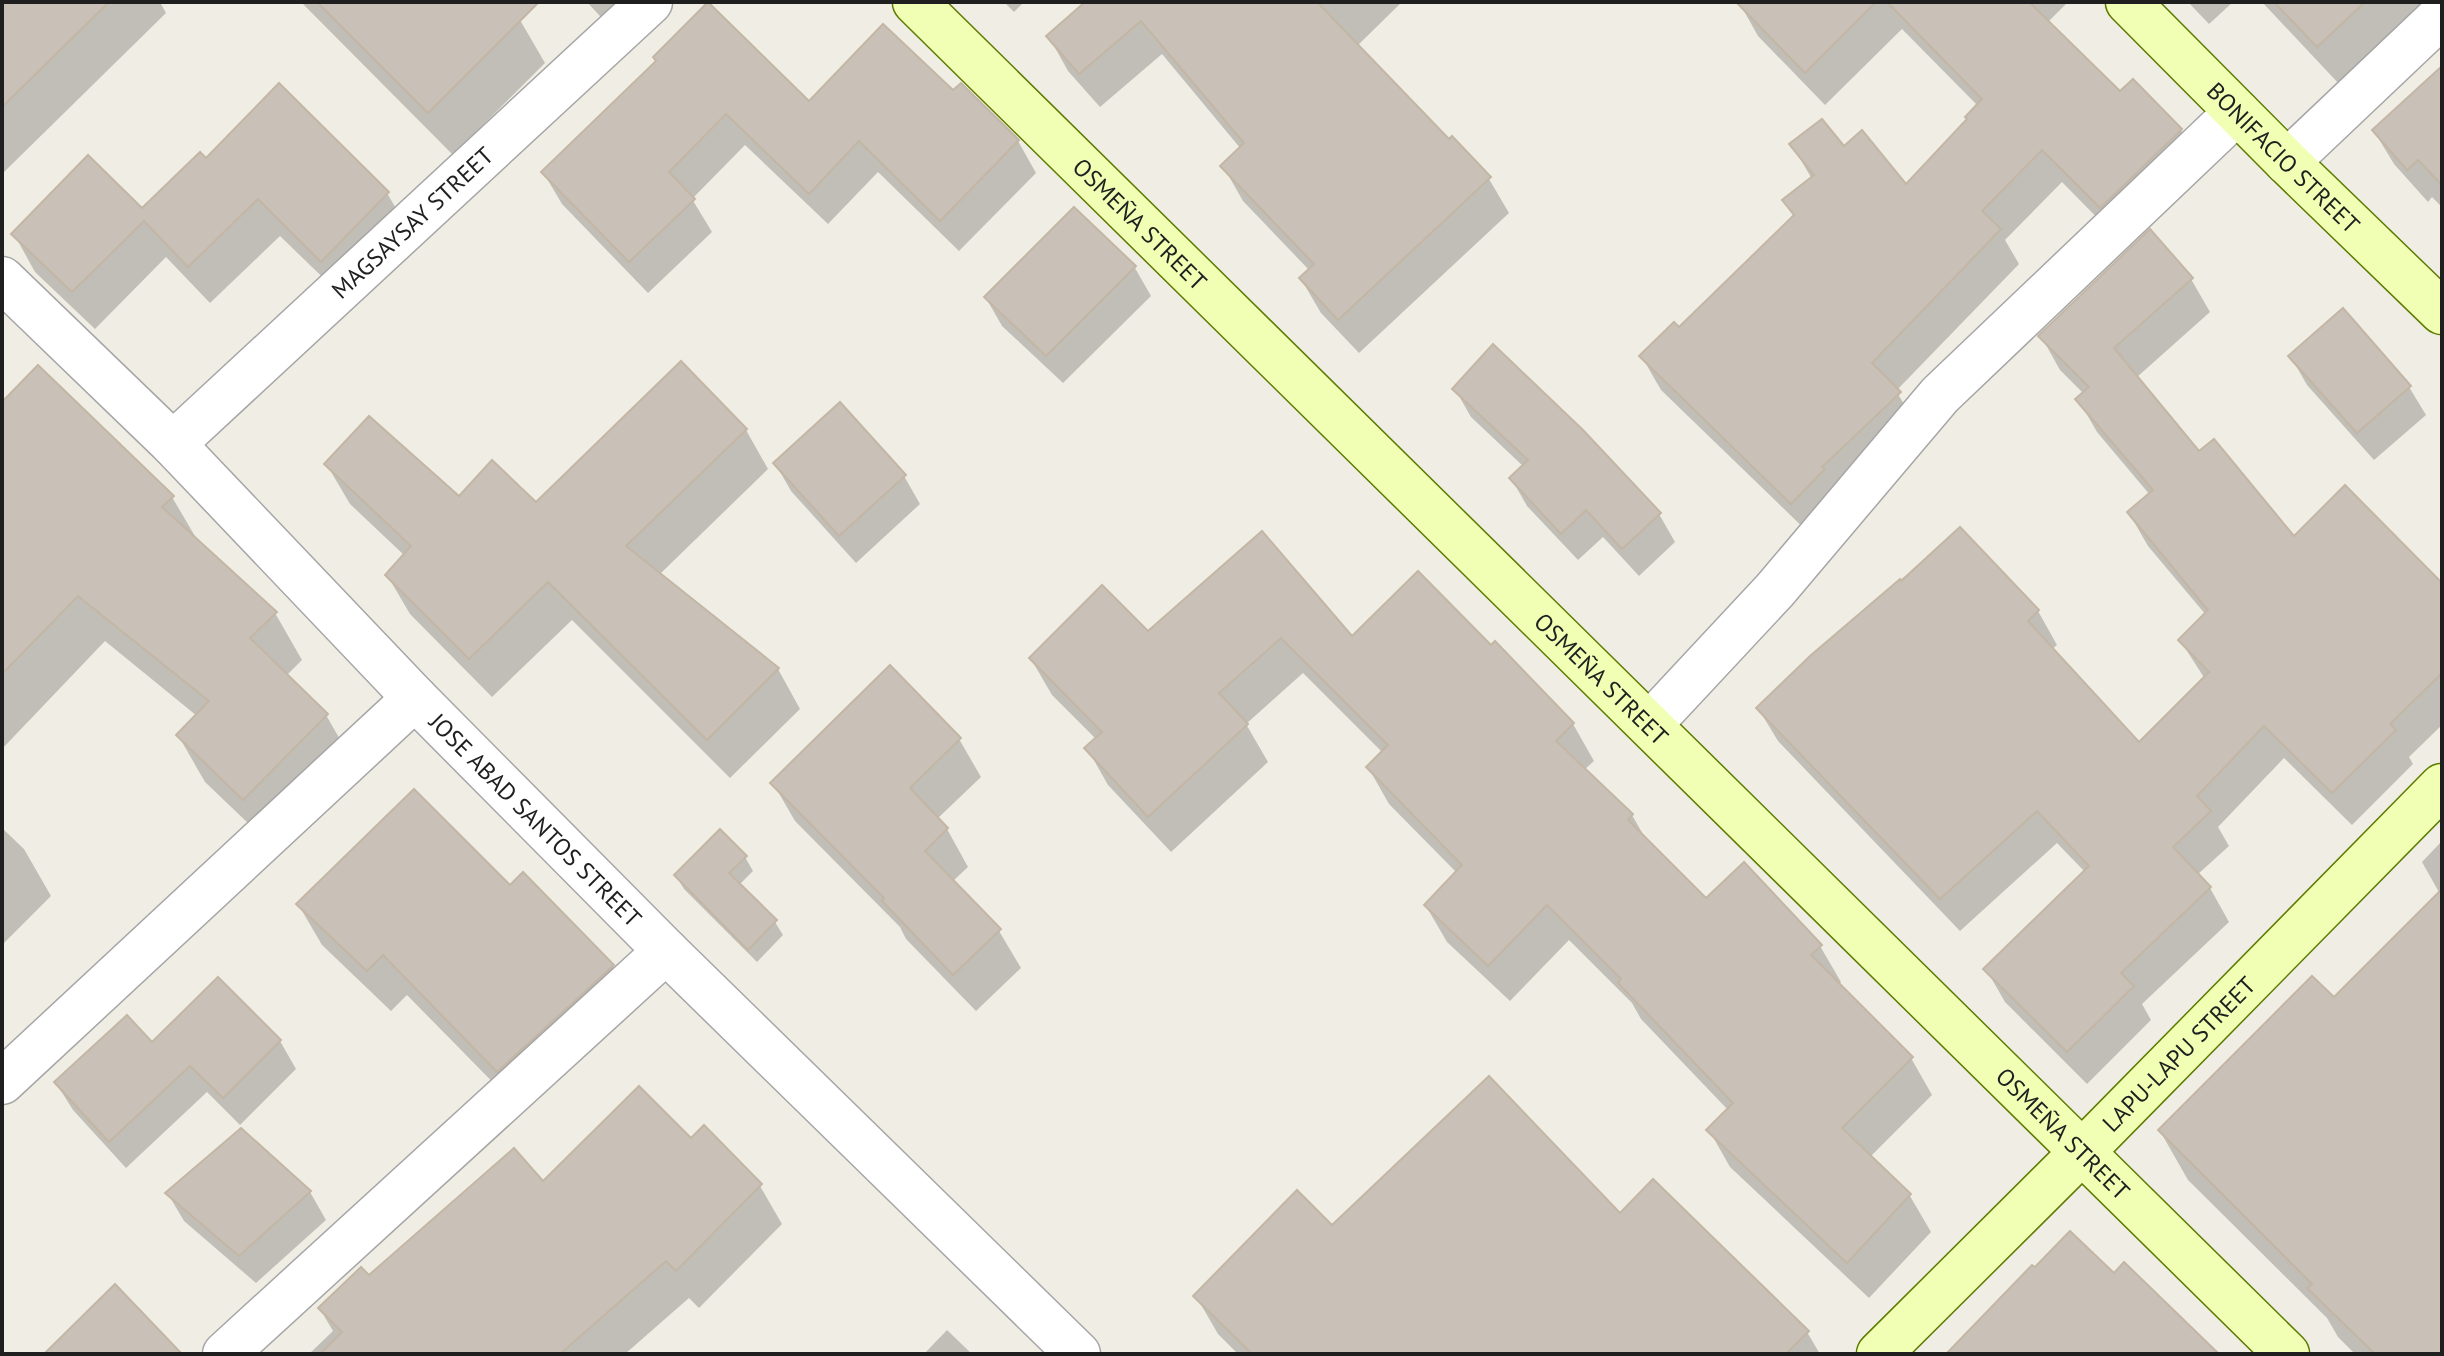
<svg xmlns="http://www.w3.org/2000/svg" width="2444" height="1356" font-family="'PT Sans',sans-serif">
	<style>
		.shadow { fill: #0003 }
		.building { fill: #c9c1b7; stroke: #c3b6a5; stroke-width: 2 }
		.lines { fill: none; stroke-linecap: round; stroke-linejoin: round }
		.street-casing { stroke: #a6a6a6; stroke-width: 47 }
		.secondary-casing { stroke: #5d7b00; stroke-width: 47 }
		.street { stroke: #fff; stroke-width: 44 }
		.secondary { stroke: #f1ffb4; stroke-width: 44 }
		.labels { text-anchor: middle; dominant-baseline: central; stroke-width: 6; stroke-linejoin: round; paint-order: stroke }
		.street-label { font-size: 24px; fill: #1f1f1f; stroke: #fff }
	</style>
	<rect width="100%" height="100%" fill="#f0eee4"/>
	<g class="shadow">
		<path d="M 2,2 L 160,2 L 166,13 L 2,174 Z"/>
		<path d="M 301,2 L 503,2 L 520,20 L 545,63 L 453,155 Z"/>
		<path d="M 587,2 L 662,2 L 622,40 Z"/>
		<path d="M 1004,2 L 1024,2 L 1014,12 Z"/>
		<path d="M 1088,2 L 1402,2 L 1357,46 L 1448,142 L 1489,179 L 1509,213 L 1359,353 L 1321,313 L 1301,279 L 1310,271 L 1243,201 L 1223,166 L 1241,149 L 1162,54 L 1100,107 L 1068,71 L 1049,37 Z"/>
		<path d="M 1739,2 L 2068,2 L 2047,23 L 2120,94 L 2133,82 L 2181,130 L 2200,164 L 2120,241 L 2062,182 L 2005,240 L 2019,264 L 1896,391 L 1918,427 L 1812,536 L 1661,390 L 1642,357 L 1679,330 L 1794,217 L 1785,201 L 1812,179 L 1792,145 L 1843,149 L 1905,187 L 1969,120 L 1978,106 L 1902,29 L 1825,105 L 1758,36 Z"/>
		<path d="M 2188,2 L 2233,2 L 2209,24 Z"/>
		<path d="M 2262,2 L 2428,2 L 2340,85 Z"/>
		<path d="M 2442,69 L 2442,207 L 2432,197 L 2428,202 L 2394,164 L 2374,131 Z"/>
		<path d="M 961,85 L 1018,141 L 1036,173 L 959,251 L 878,172 L 828,224 L 745,145 L 692,199 L 712,232 L 648,293 L 562,204 L 543,172 L 609,109 L 809,104 L 953,93 Z"/>
		<path d="M 206,161 L 387,193 L 409,231 L 344,298 L 280,236 L 210,303 L 166,257 L 95,329 L 35,272 L 14,234 L 142,211 Z"/>
		<path d="M 1074,210 L 1135,268 L 1151,296 L 1063,383 L 1002,326 L 986,298 Z"/>
		<path d="M 2191,279 L 2210,312 L 2136,378 L 2199,454 L 2294,539 L 2442,586 L 2442,725 L 2409,757 L 2413,764 L 2352,825 L 2284,758 L 2218,827 L 2229,846 L 2197,875 L 2210,888 L 2229,922 L 2142,1004 L 2151,1020 L 2087,1084 L 2005,1002 L 1986,969 L 2085,872 L 2057,843 L 1960,931 L 1778,741 L 1758,708 L 2038,611 L 2057,645 L 2051,650 L 2139,745 L 2205,679 L 2180,640 L 2206,615 L 2148,546 L 2129,513 L 2150,495 L 2097,432 L 2078,399 L 2084,394 L 2060,370 L 2041,336 Z"/>
		<path d="M 2291,357 L 2409,387 L 2426,415 L 2374,460 L 2307,385 Z"/>
		<path d="M 1455,389 L 1659,514 L 1675,542 L 1639,576 L 1603,537 L 1578,560 L 1527,506 L 1511,478 L 1524,467 L 1471,417 Z"/>
		<path d="M 2,405 L 172,497 L 199,543 L 275,613 L 302,660 L 286,676 L 326,715 L 353,762 L 271,845 L 205,782 L 178,735 L 197,716 L 105,641 L 2,749 Z"/>
		<path d="M 746,430 L 768,469 L 659,575 L 778,669 L 800,709 L 730,778 L 572,620 L 492,697 L 410,614 L 387,575 L 405,556 L 350,504 L 327,465 L 459,498 L 536,505 Z"/>
		<path d="M 775,463 L 904,476 L 920,504 L 856,563 L 791,491 Z"/>
		<path d="M 1148,634 L 1352,638 L 1491,648 L 1495,644 L 1573,724 L 1594,761 L 1584,770 L 1632,815 L 1648,843 L 1706,901 L 1820,946 L 1841,982 L 1838,985 L 1911,1058 L 1932,1095 L 1869,1158 L 1910,1196 L 1931,1232 L 1869,1298 L 1730,1167 L 1709,1130 L 1729,1111 L 1641,1019 L 1632,1003 L 1569,940 L 1510,1001 L 1447,942 L 1426,906 L 1457,873 L 1389,804 L 1368,767 L 1383,753 L 1303,673 L 1246,724 L 1268,762 L 1171,852 L 1108,785 L 1087,748 L 1096,739 L 1052,695 L 1031,659 Z"/>
		<path d="M 959,739 L 981,777 L 937,819 L 947,829 L 968,867 L 952,882 L 999,931 L 1021,968 L 976,1011 L 906,939 L 900,927 L 795,821 L 773,783 Z"/>
		<path d="M 2,828 L 24,849 L 51,896 L 2,945 Z"/>
		<path d="M 2442,841 L 2442,1354 L 2355,1354 L 2338,1337 L 2327,1318 L 2188,1180 L 2160,1131 L 2334,1000 L 2440,894 L 2422,862 Z"/>
		<path d="M 745,857 L 753,871 L 739,885 L 775,922 L 783,935 L 757,962 L 684,889 L 676,876 Z"/>
		<path d="M 510,888 L 612,966 L 635,1006 L 521,1111 L 407,995 L 391,1011 L 322,945 L 298,904 Z"/>
		<path d="M 280,1041 L 296,1069 L 240,1125 L 207,1092 L 126,1168 L 73,1110 L 56,1083 L 152,1045 Z"/>
		<path d="M 704,1128 L 760,1186 L 782,1224 L 699,1308 L 689,1298 L 625,1354 L 309,1354 L 333,1331 L 320,1309 L 369,1278 L 543,1184 L 691,1140 Z"/>
		<path d="M 241,1131 L 310,1192 L 326,1220 L 256,1283 L 184,1221 L 168,1194 Z"/>
		<path d="M 1620,1216 L 1807,1332 L 1820,1354 L 1238,1354 L 1218,1334 L 1196,1296 L 1332,1228 Z"/>
		<path d="M 947,1330 L 972,1354 L 924,1354 Z"/>
	</g>
	<g class="building">
		<path d="M 2,2 L 109,2 L 2,107 Z"/>
		<path d="M 317,2 L 539,2 L 428,113 Z"/>
		<path d="M 708,2 L 809,101 L 883,24 L 953,90 L 961,83 L 1019,140 L 940,221 L 859,141 L 809,194 L 726,114 L 669,172 L 695,199 L 629,262 L 541,172 L 656,61 L 653,57 Z"/>
		<path d="M 1085,2 L 1317,2 L 1449,139 L 1452,136 L 1491,177 L 1338,320 L 1299,278 L 1314,264 L 1220,166 L 1244,143 L 1141,21 L 1079,74 L 1046,36 Z"/>
		<path d="M 1736,2 L 1876,2 L 1805,73 Z"/>
		<path d="M 1887,2 L 2029,2 L 2120,91 L 2133,79 L 2182,129 L 2100,208 L 2042,150 L 1982,211 L 2001,229 L 1872,363 L 1901,392 L 1822,467 L 1825,469 L 1791,504 L 1639,356 L 1674,322 L 1679,327 L 1794,215 L 1782,200 L 1814,175 L 1789,144 L 1822,119 L 1844,146 L 1862,130 L 1906,184 L 1967,119 L 1965,117 L 1982,99 Z"/>
		<path d="M 2274,2 L 2365,2 L 2317,47 Z"/>
		<path d="M 2442,66 L 2442,185 L 2418,160 L 2407,170 L 2372,130 Z"/>
		<path d="M 279,83 L 389,192 L 321,262 L 258,199 L 188,267 L 144,221 L 72,292 L 11,234 L 88,155 L 142,208 L 200,152 L 206,158 Z"/>
		<path d="M 1074,207 L 1136,266 L 1046,356 L 984,297 Z"/>
		<path d="M 2150,229 L 2193,278 L 2114,348 L 2199,451 L 2214,439 L 2294,536 L 2345,485 L 2442,583 L 2442,673 L 2390,724 L 2396,730 L 2332,793 L 2264,726 L 2197,796 L 2211,811 L 2173,847 L 2211,887 L 2121,973 L 2134,986 L 2067,1052 L 1983,969 L 2089,866 L 2037,811 L 1940,899 L 1756,708 L 1810,656 L 1900,579 L 1901,581 L 1960,527 L 2039,610 L 2028,621 L 2139,742 L 2209,672 L 2178,640 L 2208,610 L 2127,512 L 2153,490 L 2075,399 L 2089,387 L 2038,336 Z"/>
		<path d="M 2343,308 L 2411,386 L 2357,433 L 2288,356 Z"/>
		<path d="M 1493,344 L 1583,430 L 1661,513 L 1622,549 L 1586,510 L 1561,534 L 1509,478 L 1528,460 L 1452,389 Z"/>
		<path d="M 681,361 L 747,429 L 626,546 L 779,668 L 707,740 L 548,582 L 469,659 L 385,575 L 411,546 L 324,464 L 369,416 L 459,496 L 492,460 L 536,502 Z"/>
		<path d="M 38,365 L 174,496 L 162,507 L 277,612 L 250,638 L 328,714 L 243,800 L 176,735 L 209,701 L 78,596 L 2,674 L 2,402 Z"/>
		<path d="M 840,402 L 906,475 L 839,536 L 773,463 Z"/>
		<path d="M 1262,531 L 1352,636 L 1418,571 L 1491,645 L 1495,641 L 1574,723 L 1556,741 L 1633,814 L 1628,820 L 1706,898 L 1744,862 L 1822,945 L 1811,955 L 1913,1057 L 1842,1128 L 1911,1194 L 1847,1263 L 1706,1130 L 1733,1103 L 1618,983 L 1621,979 L 1547,905 L 1488,966 L 1424,905 L 1462,865 L 1366,767 L 1388,745 L 1281,638 L 1219,693 L 1248,724 L 1148,817 L 1084,748 L 1102,732 L 1029,658 L 1102,585 L 1148,631 Z"/>
		<path d="M 890,665 L 961,738 L 910,788 L 948,828 L 925,851 L 1001,929 L 953,975 L 882,901 L 884,898 L 770,783 Z"/>
		<path d="M 414,789 L 510,885 L 523,872 L 614,965 L 497,1072 L 383,955 L 367,971 L 296,904 Z"/>
		<path d="M 720,829 L 747,856 L 729,873 L 777,920 L 748,950 L 674,875 Z"/>
		<path d="M 2442,889 L 2442,1354 L 2375,1354 L 2307,1288 L 2312,1284 L 2158,1130 L 2312,976 L 2334,997 Z"/>
		<path d="M 218,977 L 281,1040 L 223,1098 L 190,1066 L 109,1142 L 54,1082 L 127,1015 L 152,1042 Z"/>
		<path d="M 1489,1076 L 1620,1213 L 1653,1179 L 1809,1331 L 1786,1354 L 1252,1354 L 1193,1296 L 1297,1190 L 1332,1225 Z"/>
		<path d="M 639,1086 L 691,1138 L 704,1125 L 762,1184 L 676,1271 L 666,1261 L 560,1354 L 320,1354 L 342,1332 L 318,1308 L 361,1267 L 369,1275 L 514,1148 L 543,1181 Z"/>
		<path d="M 241,1128 L 311,1191 L 239,1256 L 165,1193 Z"/>
		<path d="M 2070,1231 L 2114,1273 L 2124,1262 L 2219,1354 L 1946,1354 L 2032,1265 L 2035,1267 Z"/>
		<path d="M 115,1284 L 182,1354 L 44,1354 Z"/>
	</g>
	<g class="lines">
		<defs>
			<g id="street">
				<path d="M 2287,162 L 2442,15"/>
				<path id="s1" d="M 2,279 L 173,444 L 415,698 L 666,951 L 1078,1354"/>
				<path id="s2" d="M 173,444 L 650,2"/>
				<path d="M 1650,724 L 1775,590 L 1940,395 L 2237,112"/>
				<path d="M 2,1082 L 415,698"/>
				<path d="M 225,1354 L 666,951"/>
			</g>
			<g id="secondary">
				<path id="s3" d="M 915,2 L 2287,1354"/>
				<path id="s4" d="M 2128,2 L 2287,162 L 2442,312"/>
				<path id="s5" d="M 1879,1354 L 2083,1151 L 2442,786"/>
			</g>
		</defs>
		<use href="#street" class="street-casing"/>
		<use href="#secondary" class="secondary-casing"/>
		<use href="#street" class="street"/>
		<use href="#secondary" class="secondary"/>
	</g>
	<g class="labels">
		<g class="street-label">
			<text stroke="none"><textPath href="#s4" startOffset="220">BONIFACIO STREET</textPath></text>
			<text stroke="none"><textPath href="#s2" startOffset="326">MAGSAYSAY STREET</textPath></text>
			<text stroke="none"><textPath href="#s3" startOffset="316">OSMEÑA STREET</textPath></text>
			<text stroke="none"><textPath href="#s3" startOffset="964">OSMEÑA STREET</textPath></text>
			<text stroke="none"><textPath href="#s1" startOffset="760">JOSE ABAD SANTOS STREET</textPath></text>
			<text stroke="none"><textPath href="#s5" startOffset="424">LAPU-LAPU STREET</textPath></text>
			<text stroke="none"><textPath href="#s3" startOffset="1612">OSMEÑA STREET</textPath></text>
		</g>
	</g>
	<rect width="2444" height="1356" fill="none" stroke="#1f1f1f" stroke-width="8"/>
</svg>
